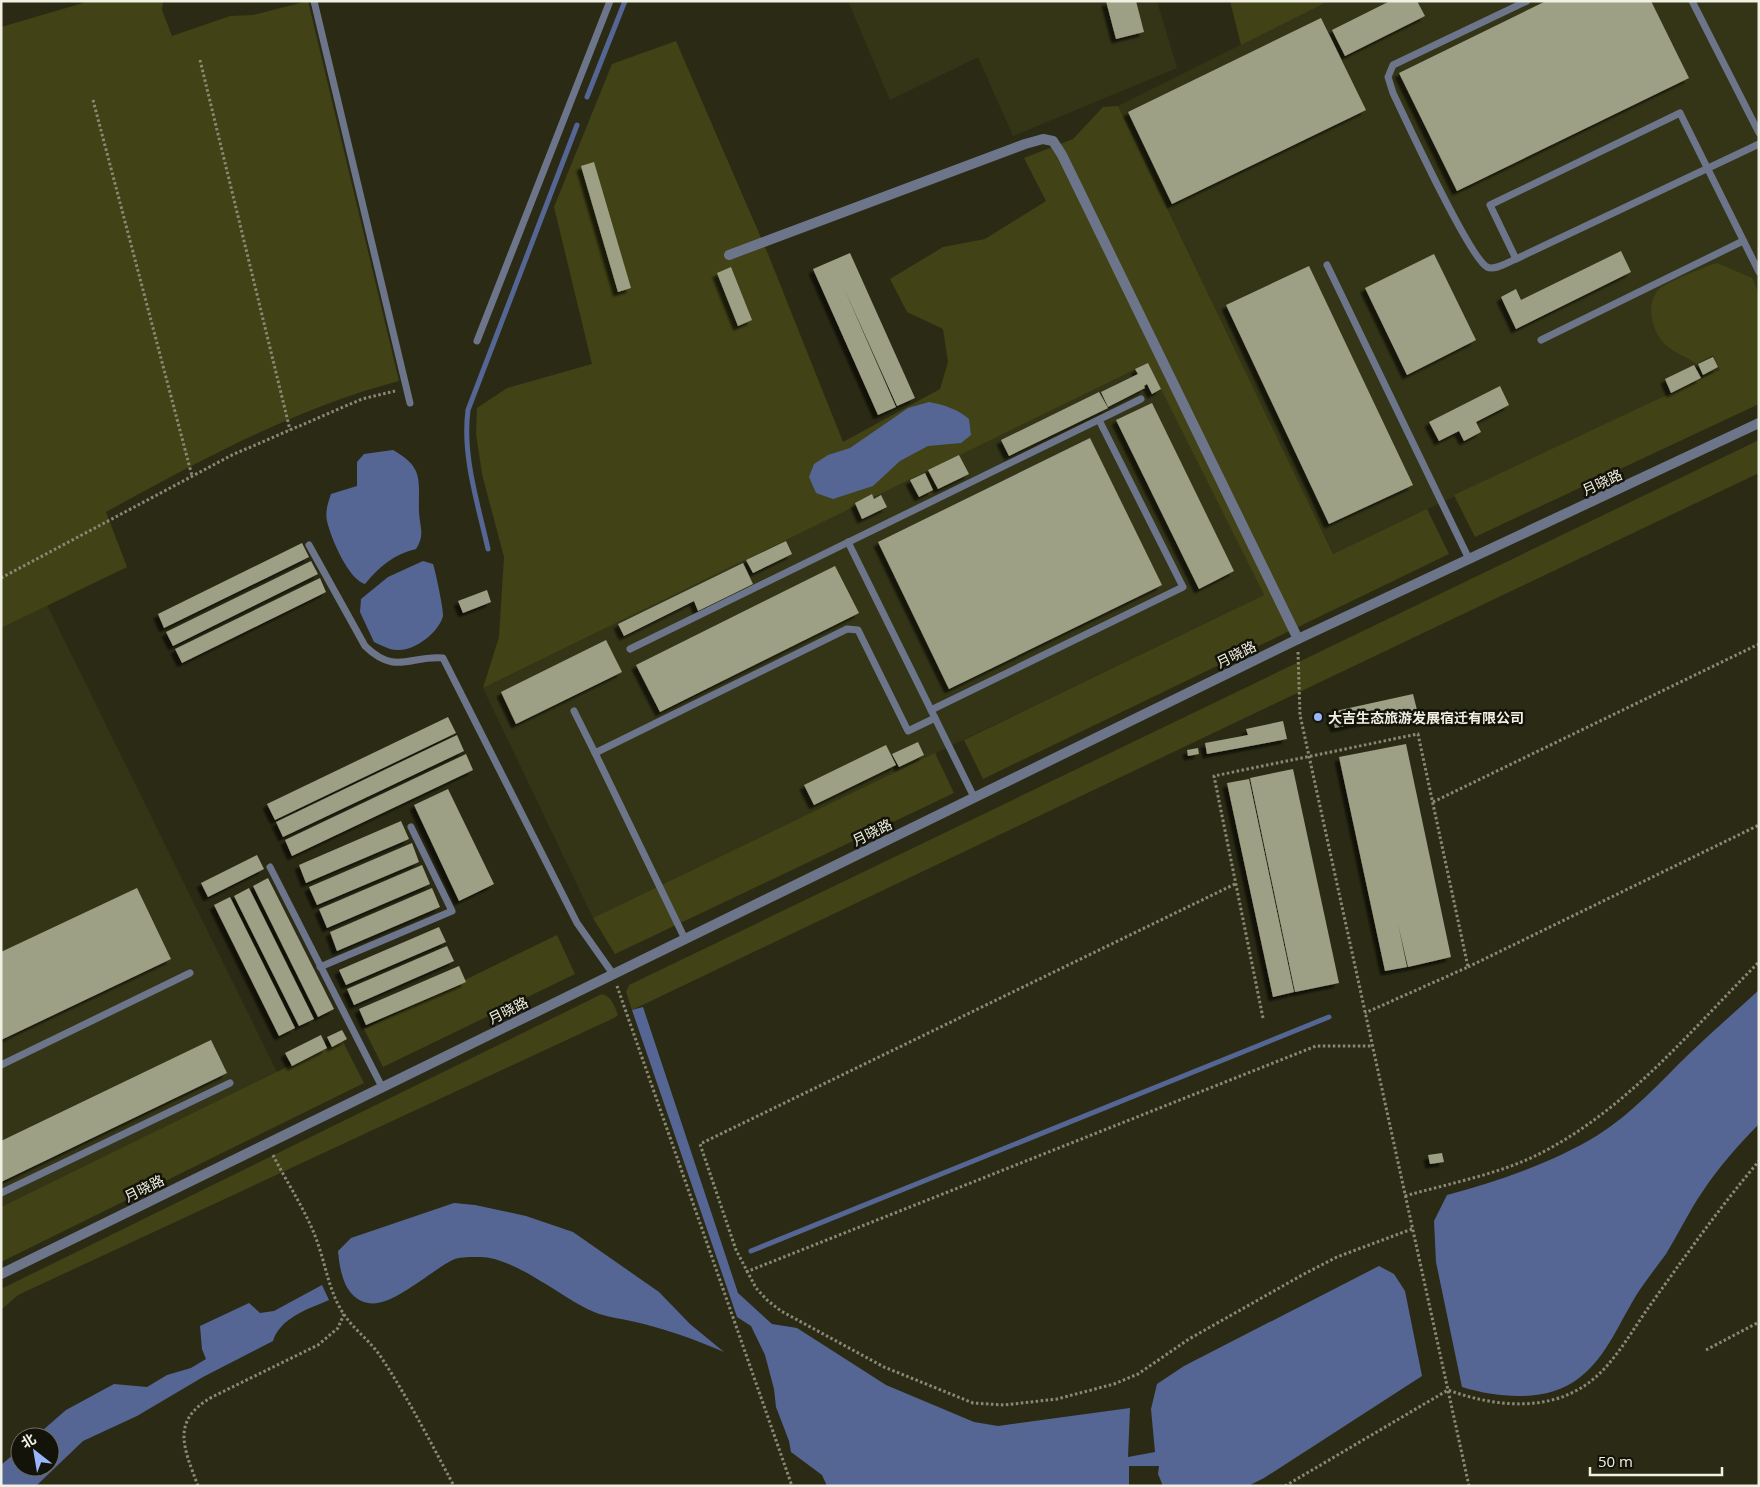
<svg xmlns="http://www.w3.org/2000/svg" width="1760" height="1487" font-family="'Open Sans','Noto Sans SC',sans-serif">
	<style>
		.built { fill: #343517 }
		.green { fill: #414215 }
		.water { fill: #556694 }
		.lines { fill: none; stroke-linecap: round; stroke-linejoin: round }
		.stream { stroke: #556694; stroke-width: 5 }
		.building { fill: #9ea086; filter: url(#shadow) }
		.path { stroke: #898977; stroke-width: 3; stroke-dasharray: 2.5 2.5; stroke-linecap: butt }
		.service { stroke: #6d758a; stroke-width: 7 }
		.minor { stroke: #6d758a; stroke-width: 10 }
		.tertiary { stroke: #6d758a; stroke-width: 10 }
		.poi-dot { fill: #99b5fd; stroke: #131309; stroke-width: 2 }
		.labels { text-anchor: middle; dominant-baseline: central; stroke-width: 5; stroke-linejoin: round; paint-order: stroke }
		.street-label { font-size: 14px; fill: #f0f1e3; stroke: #131309 }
		.poi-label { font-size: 14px; font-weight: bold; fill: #f0f1e3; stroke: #131309; text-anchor: start }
	</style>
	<defs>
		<filter id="shadow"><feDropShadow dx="-4.5" dy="4.5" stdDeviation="1" flood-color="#0009"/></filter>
	</defs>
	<rect width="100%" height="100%" fill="#2b2b15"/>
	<g class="built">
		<path d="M 848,1 L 1157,1 L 1177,68 L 1013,136 L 978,57 L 890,100 Z"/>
		<path d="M 1329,1 L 1759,1 L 1759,352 L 1333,554 L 1118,106 Z"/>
		<path d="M 1148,362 L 1264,595 L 593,918 L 483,688 Z"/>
		<path d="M 47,605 L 277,1072 L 1,1207 L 1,628 Z"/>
	</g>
	<g class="green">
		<path d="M 90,1 L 163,1 L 162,10 L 172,36 L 230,16 L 253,15 L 308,1 L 399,381 C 295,408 200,461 106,512 L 127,567 L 1,628 L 1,27 Z"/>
		<path d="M 1230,1 L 1329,1 L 1241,45 Z"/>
		<path d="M 676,41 L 768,254 L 843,442 L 940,389 L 948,362 L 943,329 L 907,312 L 890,279 L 943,247 L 985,239 L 1046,201 L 1024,158 L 1073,139 L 1103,107 L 1118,106 L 1333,554 L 1427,509 L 1449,554 L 983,779 L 964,740 L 1264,595 L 1148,363 L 483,688 L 499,637 L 504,557 L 482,474 L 476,433 L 477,408 L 507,388 L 592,364 L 554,207 L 612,64 Z"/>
		<path d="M 1717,263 L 1752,278 L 1759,294 L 1759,404 L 1475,537 L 1454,495 L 1720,370 L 1713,355 L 1696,364 C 1687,356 1674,353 1667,346 C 1652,333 1645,306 1658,290 C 1664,283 1707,266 1717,263 Z"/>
		<path d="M 1759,440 L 1759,473 L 632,1010 L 626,992 L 629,985 Z"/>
		<path d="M 935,753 L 954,793 L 615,954 L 593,918 Z"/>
		<path d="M 557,935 L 575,974 L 383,1067 L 364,1029 Z"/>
		<path d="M 602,994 C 612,997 614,1005 618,1015 L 614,1018 L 18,1295 L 1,1310 L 1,1289 Z"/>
		<path d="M 342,1040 L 364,1083 L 1,1262 L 1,1207 Z"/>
	</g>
	<g class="water">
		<path d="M 929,402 C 945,405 957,409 969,419 L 971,435 L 961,443 L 928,446 L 900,461 L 873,486 L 833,499 L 816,493 L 809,477 L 814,464 L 828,455 L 850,448 L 908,408 Z"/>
		<path d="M 393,450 C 425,468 418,481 419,512 C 420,528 425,535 416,549 C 394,554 379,567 365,584 C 348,579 331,538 327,521 C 325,511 328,503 331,494 L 357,486 L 357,462 L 364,454 Z"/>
		<path d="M 423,561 L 433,564 C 435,569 444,611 443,616 C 439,632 416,650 399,650 C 391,651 381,645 374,642 L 360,612 L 361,599 L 388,577 Z"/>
		<path d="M 1759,990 L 1759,1124 C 1739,1144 1718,1168 1703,1191 C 1689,1211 1679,1233 1666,1254 C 1657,1266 1648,1278 1639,1291 C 1620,1320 1608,1356 1579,1378 C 1548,1403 1498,1398 1462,1387 L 1436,1262 L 1434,1221 L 1447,1195 C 1499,1181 1552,1163 1598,1135 C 1633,1113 1660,1082 1689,1054 C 1712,1032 1736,1011 1759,990 Z"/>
		<path d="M 643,1007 L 738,1293 L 772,1324 L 797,1328 L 886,1385 L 974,1422 L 998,1426 L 1130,1408 L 1128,1457 L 1155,1452 L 1151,1409 L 1157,1384 L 1184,1366 L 1379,1266 L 1394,1274 L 1405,1291 L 1422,1376 L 1264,1478 L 1248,1486 L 1163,1486 L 1158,1474 L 1159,1466 L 1129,1466 L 1129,1486 L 827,1486 L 822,1475 L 791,1452 L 789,1441 L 776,1407 L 774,1389 L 765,1355 L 751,1326 L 737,1317 L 632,1010 Z"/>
		<path d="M 454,1203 L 475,1205 L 526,1216 L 573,1232 L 659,1292 L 690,1324 L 724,1352 C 694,1339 663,1328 631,1321 C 618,1318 606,1317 594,1312 C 563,1299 512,1255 478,1257 C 471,1257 461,1257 455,1259 C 433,1268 393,1308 368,1303 C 344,1298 340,1271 338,1251 L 351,1238 Z"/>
		<path d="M 322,1285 L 329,1300 C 308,1309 280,1318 273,1341 L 203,1377 L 137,1416 L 83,1441 L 36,1486 L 1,1486 L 1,1465 L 20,1449 L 20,1467 L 50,1467 L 50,1437 L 35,1437 L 66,1410 L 114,1384 L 147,1387 L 167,1375 L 191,1368 L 206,1359 L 202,1349 L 200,1326 L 249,1303 L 260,1313 L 274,1311 Z"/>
	</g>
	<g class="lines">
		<g class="stream">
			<path d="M 587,97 L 625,1"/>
			<path d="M 488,549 C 478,504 462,456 468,410 L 577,125"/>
			<path d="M 751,1251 L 1329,1017"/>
		</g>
	</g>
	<g class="building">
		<path d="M 1106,1 L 1136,1 L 1144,32 L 1116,39 Z"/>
		<path d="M 1390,1 L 1417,1 L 1425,16 L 1345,56 L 1332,30 Z"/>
		<path d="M 1546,1 L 1651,1 L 1689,78 L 1457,191 L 1399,73 Z"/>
		<path d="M 1321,18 L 1366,110 L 1172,204 L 1128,112 Z"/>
		<path d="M 594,162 L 631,288 L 618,292 L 581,166 Z"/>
		<path d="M 1621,251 L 1631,272 L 1516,329 L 1501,297 L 1516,289 L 1521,300 Z"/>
		<path d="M 850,253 L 915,398 L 897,406 L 843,286 L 896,407 L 878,415 L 813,269 Z"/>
		<path d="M 1434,254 L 1476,340 L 1407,375 L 1365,288 Z"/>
		<path d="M 1309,266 L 1413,485 L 1329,524 L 1226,305 Z"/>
		<path d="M 731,267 L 752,320 L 738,326 L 717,273 Z"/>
		<path d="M 1713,357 L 1718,367 L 1703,375 L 1698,364 Z"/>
		<path d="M 1148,363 L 1161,389 L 1152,394 L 1147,384 L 1144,386 L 1145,388 L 1108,407 L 1101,392 L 1138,374 L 1135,369 Z"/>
		<path d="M 1694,365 L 1701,378 L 1671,393 L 1665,379 Z"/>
		<path d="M 1500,386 L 1509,405 L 1476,422 L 1481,432 L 1464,441 L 1459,431 L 1439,441 L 1429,422 Z"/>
		<path d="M 1099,392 L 1108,408 L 1009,456 L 1001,440 Z"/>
		<path d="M 1152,403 L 1234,571 L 1199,589 L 1116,420 Z"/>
		<path d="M 1090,438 L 1162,585 L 949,689 L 878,542 Z"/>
		<path d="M 959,455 L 969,474 L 938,489 L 928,470 Z"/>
		<path d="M 925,473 L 933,490 L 919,497 L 910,480 Z"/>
		<path d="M 872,494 L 874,499 L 881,495 L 887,507 L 862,519 L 855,503 Z"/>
		<path d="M 786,541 L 792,554 L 753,573 L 746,560 Z"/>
		<path d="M 302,543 L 309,557 L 164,628 L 158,614 Z"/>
		<path d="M 311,561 L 318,574 L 173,646 L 166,632 Z"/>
		<path d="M 743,563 L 753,584 L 698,611 L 694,601 L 624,636 L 618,624 Z"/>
		<path d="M 835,566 L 859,613 L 660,712 L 636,665 Z"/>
		<path d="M 320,578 L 326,592 L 182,663 L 175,649 Z"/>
		<path d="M 487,590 L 491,602 L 463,613 L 458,601 Z"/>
		<path d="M 606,640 L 622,672 L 516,724 L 501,692 Z"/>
		<path d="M 1413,694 L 1417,710 L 1335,728 L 1331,712 Z"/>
		<path d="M 448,717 L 456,733 L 275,820 L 267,804 Z"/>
		<path d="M 1283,721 L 1287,739 L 1207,754 L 1205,743 L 1248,735 L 1246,729 Z"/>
		<path d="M 457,735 L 464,751 L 283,837 L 276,822 Z"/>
		<path d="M 918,742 L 924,755 L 899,767 L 892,754 Z"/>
		<path d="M 1406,744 L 1451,957 L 1408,967 L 1398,924 L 1407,967 L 1385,971 L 1339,757 Z"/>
		<path d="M 886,745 L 896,765 L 814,805 L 804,785 Z"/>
		<path d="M 1198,748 L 1199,754 L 1188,756 L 1187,750 Z"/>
		<path d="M 466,754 L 473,770 L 292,856 L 285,840 Z"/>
		<path d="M 1293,769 L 1339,983 L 1295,992 L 1250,778 Z"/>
		<path d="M 1249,779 L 1294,992 L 1273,997 L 1227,783 Z"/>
		<path d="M 448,789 L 494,884 L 459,901 L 414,805 Z"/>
		<path d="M 401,821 L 409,839 L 306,883 L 299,865 Z"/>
		<path d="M 412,843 L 419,862 L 317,905 L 309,887 Z"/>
		<path d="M 257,855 L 264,869 L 208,897 L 201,883 Z"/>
		<path d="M 422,865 L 430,884 L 327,928 L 319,909 Z"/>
		<path d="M 268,878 L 334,1009 L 318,1017 L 253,886 Z"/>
		<path d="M 137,888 L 171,959 L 1,1040 L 1,952 Z"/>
		<path d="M 249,888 L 314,1019 L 299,1026 L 234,896 Z"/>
		<path d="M 432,888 L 440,907 L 337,951 L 330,932 Z"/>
		<path d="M 230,897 L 295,1028 L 279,1036 L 214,905 Z"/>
		<path d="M 439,927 L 446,942 L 346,985 L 339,970 Z"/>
		<path d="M 447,946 L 454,961 L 354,1005 L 347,989 Z"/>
		<path d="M 459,966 L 466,982 L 366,1025 L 359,1009 Z"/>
		<path d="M 342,1030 L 347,1039 L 332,1047 L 327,1037 Z"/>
		<path d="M 321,1035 L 327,1048 L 292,1066 L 285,1053 Z"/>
		<path d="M 211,1040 L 227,1073 L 1,1182 L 1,1141 Z"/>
		<path d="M 1442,1153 L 1444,1162 L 1430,1164 L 1428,1155 Z"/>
	</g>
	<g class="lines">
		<g class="path">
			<path d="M 200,60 L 290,430"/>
			<path d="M 93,100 L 192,476"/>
			<path d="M 1,578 L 232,455 L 362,399 L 395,391"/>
			<path d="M 1298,652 L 1300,715 L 1469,1486"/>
			<path d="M 1433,802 L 1759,644"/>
			<path d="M 1235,884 L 700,1144 L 736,1250 L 756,1288 L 767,1300 L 781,1311 L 884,1367 L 973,1403 L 1004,1405 L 1057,1399 L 1114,1384 L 1138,1374 L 1189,1339 L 1304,1274 L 1337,1257 L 1412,1229"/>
			<path d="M 1468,967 L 1759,825"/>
			<path d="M 617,986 L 792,1486"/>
			<path d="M 1263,1018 L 1214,776 L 1418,734 L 1468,967 L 1365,1013"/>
			<path d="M 273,1155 C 288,1185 309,1215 319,1247 C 326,1268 329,1288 340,1308 C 350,1327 369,1339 381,1357 C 408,1398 431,1443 454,1486"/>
			<path d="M 1405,1196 C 1450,1183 1501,1174 1543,1152 C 1629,1107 1691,1030 1759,962"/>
			<path d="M 746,1272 L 1316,1046 L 1372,1046"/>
			<path d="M 1706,1350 L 1759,1322"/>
			<path d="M 198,1486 C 184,1448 170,1421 212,1397 L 318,1345 L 338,1328 L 344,1314"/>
			<path d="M 1285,1486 L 1448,1390 C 1492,1406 1546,1413 1587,1384 C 1614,1365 1632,1330 1651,1304 C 1686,1255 1720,1207 1759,1161"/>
		</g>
		<g class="service">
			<path d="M 314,1 L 410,403"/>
			<path d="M 1527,1 L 1393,65 L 1388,77 L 1393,93 C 1406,120 1469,257 1487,267 C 1495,271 1508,262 1516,259 L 1759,144"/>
			<path d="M 1692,1 L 1759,133"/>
			<path d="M 1516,259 L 1490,205 L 1680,113 L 1759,272"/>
			<path d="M 1327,265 L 1469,559"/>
			<path d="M 1541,340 L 1743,241"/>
			<path d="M 477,341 L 610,1"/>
			<path d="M 848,542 L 974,797"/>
			<path d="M 309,545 L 365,646 C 396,676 410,655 443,658 L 577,923 L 613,974"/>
			<path d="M 630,649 L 1141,399"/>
			<path d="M 931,710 L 1183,587 L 1099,420"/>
			<path d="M 574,711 L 595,753 L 847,629 L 858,630 L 908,731 L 935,718"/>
			<path d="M 595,753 L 685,939"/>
			<path d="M 270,867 L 382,1087"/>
			<path d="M 320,967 L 452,911 L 411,827"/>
			<path d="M 1,1065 L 190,973"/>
			<path d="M 1,1193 L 230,1083"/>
		</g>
		<path class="minor" d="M 729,255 L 1025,144 L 1043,139 L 1053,141 L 1062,155 L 1298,639"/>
		<path class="tertiary" d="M 1,1274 L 1298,639 L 1759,423"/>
	</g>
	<circle class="poi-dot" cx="1318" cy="717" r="5"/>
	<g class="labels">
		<g class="street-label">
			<text transform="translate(1602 482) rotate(-25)">月晓路</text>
			<text transform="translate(1236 654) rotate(-26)">月晓路</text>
			<text transform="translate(872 832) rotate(-26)">月晓路</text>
			<text transform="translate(508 1010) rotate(-26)">月晓路</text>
			<text transform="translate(144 1188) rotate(-26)">月晓路</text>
		</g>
		<g class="poi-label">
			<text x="1328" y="717">大吉生态旅游发展宿迁有限公司</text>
		</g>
	</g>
	<rect width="1760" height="1487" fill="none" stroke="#f0f1e3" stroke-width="5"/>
	<g transform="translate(35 1452) rotate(329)"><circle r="24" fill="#131309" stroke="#6b6c60"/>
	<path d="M0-4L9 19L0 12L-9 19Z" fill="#99b5fd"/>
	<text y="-8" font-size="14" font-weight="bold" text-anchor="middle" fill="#f0f1e3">北</text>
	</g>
	<path d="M1590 1467v8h132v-8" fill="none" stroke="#f0f1e3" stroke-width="2.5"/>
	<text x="1598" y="1467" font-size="15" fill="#f0f1e3" stroke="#131309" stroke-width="4" paint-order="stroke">50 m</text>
</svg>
